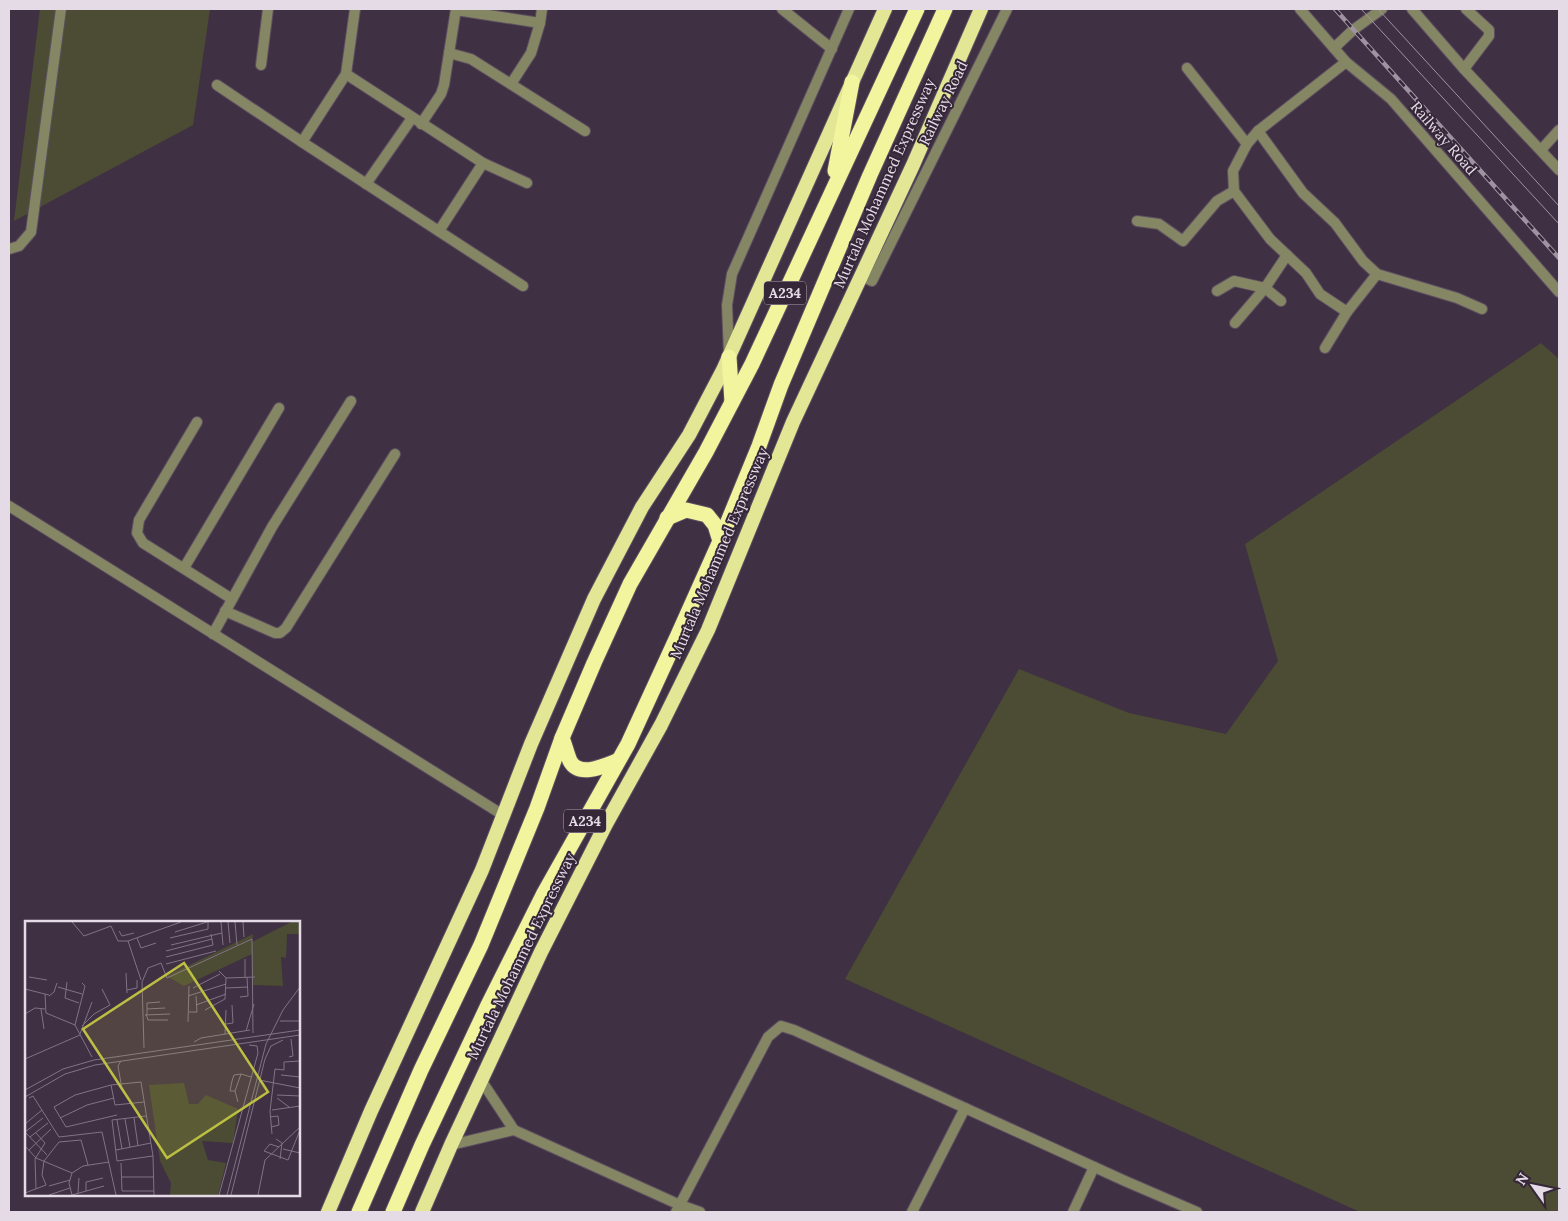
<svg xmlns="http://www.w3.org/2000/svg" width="1568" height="1221" font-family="Lora,serif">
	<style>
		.green { fill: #4b4c33 }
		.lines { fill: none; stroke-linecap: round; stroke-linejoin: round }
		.minor-casing { stroke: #5d4f61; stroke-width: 12 }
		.trunk-casing { stroke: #5d4f61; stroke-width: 16 }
		.motorway-casing { stroke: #5d4f61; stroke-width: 17 }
		.minor { stroke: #858664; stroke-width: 10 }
		.trunk { stroke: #e2e695; stroke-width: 14 }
		.motorway { stroke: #f2f59d; stroke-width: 15 }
		.tram { stroke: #9f93a2; stroke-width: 1 }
		.rail-casing { stroke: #9f93a2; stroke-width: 4.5 }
		.rail { stroke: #352638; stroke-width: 2.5; stroke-dasharray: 8; stroke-linecap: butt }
		.labels { text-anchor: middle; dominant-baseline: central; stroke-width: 4; stroke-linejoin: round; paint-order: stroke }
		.shield { fill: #352638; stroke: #b0a5b2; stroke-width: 1 }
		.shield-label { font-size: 14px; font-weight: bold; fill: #e5dbe7 }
		.street-label { font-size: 15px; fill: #e5dbe7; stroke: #352638 }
		.inset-road { fill: none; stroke: #817485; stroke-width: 1 }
		.view { fill: #bdbf43; fill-opacity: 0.15; stroke: #bdbf43; stroke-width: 2.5 }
		.inset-edge { fill: none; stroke: #e5dbe7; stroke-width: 2.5 }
	</style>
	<rect width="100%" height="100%" fill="#3f3043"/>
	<g class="green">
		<path d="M 40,9 L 210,9 L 193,125 L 14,221 Z"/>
		<path d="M 1541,343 L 1559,359 L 1559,1212 L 1360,1212 L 845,979 L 1019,669 L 1129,713 L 1226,734 L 1278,661 L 1245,544 Z"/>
	</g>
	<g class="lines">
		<defs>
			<g id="minor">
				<path d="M 782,9 L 832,49"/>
				<path d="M 1300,9 L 1346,62 L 1391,99 L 1559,292"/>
				<path d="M 1412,9 L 1464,69 L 1559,170"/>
				<path d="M 456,10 L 540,23"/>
				<path d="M 1334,48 L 1353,30 L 1382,9"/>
				<path d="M 449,53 L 471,59 L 585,131"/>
				<path d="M 1346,62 L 1258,131 L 1303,193 L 1335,223 L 1363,261 L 1377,274 L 1457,298 L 1482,309"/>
				<path d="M 261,65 L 268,9"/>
				<path d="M 1187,68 L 1247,144"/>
				<path d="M 1464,69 L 1489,36 L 1489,30 L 1466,9"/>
				<path d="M 346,74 L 483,163 L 439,231"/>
				<path d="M 511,84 L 531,53 L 540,23 L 542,9"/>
				<path d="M 217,85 L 302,142 L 523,286"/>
				<path d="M 421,124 L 441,94 L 444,85 L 456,9"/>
				<path d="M 1258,131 L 1247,144 L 1233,171 L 1234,191 L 1270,239 L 1306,273 L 1320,294 L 1347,312 L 1377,274"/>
				<path d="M 302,142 L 346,74 L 355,9"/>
				<path d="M 1541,150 L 1559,130"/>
				<path d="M 483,163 L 527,183"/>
				<path d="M 366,184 L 412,118"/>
				<path d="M 1137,221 L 1159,224 L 1183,241 L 1217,201 L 1234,191"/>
				<path d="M 9,249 L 19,246 L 31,232 L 61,9"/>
				<path d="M 861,276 L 872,281 L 1007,9"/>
				<path d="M 1217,291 L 1234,281 L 1265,288 L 1235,323"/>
				<path d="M 1281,301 L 1265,288 L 1287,255"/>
				<path d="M 1325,348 L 1347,312"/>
				<path d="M 729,355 L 727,305 L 732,274 L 849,9"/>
				<path d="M 197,422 L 139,520 L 137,533 L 143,543 L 232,599"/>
				<path d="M 9,506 L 503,815"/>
				<path d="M 184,568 L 279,408"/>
				<path d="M 225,611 L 275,633 L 280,633 L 286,628 L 395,454"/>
				<path d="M 213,634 L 272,527 L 351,401"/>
				<path d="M 481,1080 L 514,1130 L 680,1205 L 700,1212"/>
				<path d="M 451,1145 L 514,1130"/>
				<path d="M 676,1212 L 768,1037 L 781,1026 L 794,1030 L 1125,1181 L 1197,1212"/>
				<path d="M 912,1212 L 965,1108"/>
				<path d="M 1073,1212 L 1094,1167"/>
			</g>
			<g id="trunk">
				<path d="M 328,1212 L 371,1111 L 482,870 L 531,744 L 594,599 L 642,507 L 689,435 L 723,370 L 885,9"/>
				<path d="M 422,1212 L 451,1145 L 541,952 L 606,824 L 661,725 L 708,630 L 793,422 L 913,165 L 981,9"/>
			</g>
			<g id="motorway">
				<path d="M 835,171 L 852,82"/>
				<path d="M 729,357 L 732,402"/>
				<path d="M 667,518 L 686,510 L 707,515 L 715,525 L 720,541"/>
				<path d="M 562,738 C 565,745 567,754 570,761 C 579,778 604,766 617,761"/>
				<path d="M 359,1212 L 421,1070 L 481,945 L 537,808 L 562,738 L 594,663 L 630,584 L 706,452 L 752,364 L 917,9"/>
				<path d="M 393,1212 L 422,1145 L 489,1003 L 543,895 L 628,744 L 678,635 L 720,541 L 759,446 L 781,385 L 870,175 L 945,9"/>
			</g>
		</defs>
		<use href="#minor" class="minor-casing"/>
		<use href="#trunk" class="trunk-casing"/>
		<use href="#motorway" class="motorway-casing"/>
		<use href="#minor" class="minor"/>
		<use href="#trunk" class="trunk"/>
		<use href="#motorway" class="motorway"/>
		<g class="tram">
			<path d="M 1361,9 L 1559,224"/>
			<path d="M 1378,9 L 1559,206"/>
		</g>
		<defs>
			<path id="rail" d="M 1335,9 L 1559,258"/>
		</defs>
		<use href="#rail" class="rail-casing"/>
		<use href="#rail" class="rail"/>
	</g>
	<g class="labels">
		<g class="shield">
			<rect x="764" y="281.5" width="42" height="23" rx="4"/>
			<rect x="564" y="809.5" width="42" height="23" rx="4"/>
		</g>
		<g class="shield-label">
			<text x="785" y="293">A234</text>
			<text x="585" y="821">A234</text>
		</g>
		<g class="street-label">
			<text transform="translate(943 103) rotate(-64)">Railway Road</text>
			<text transform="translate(1444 138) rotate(49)">Railway Road</text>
			<text transform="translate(884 183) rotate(-66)">Murtala Mohammed Expressway</text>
			<text transform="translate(719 553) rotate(-67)">Murtala Mohammed Expressway</text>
			<text transform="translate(521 956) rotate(-64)">Murtala Mohammed Expressway</text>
		</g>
	</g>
	<g transform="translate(25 921)">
		<rect width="275" height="275" fill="#3f3043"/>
		<path d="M 266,1 L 275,1 L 275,13 L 262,13 L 261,37 L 256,36 L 258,65 L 227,64 L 227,33 L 159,65 L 142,55 L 228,13 L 227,21 ZM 159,162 L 164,183 L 173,183 L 181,174 L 213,188 L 208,222 L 177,220 L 183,239 L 201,242 L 193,274 L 145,274 L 146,262 L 135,240 L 124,164 Z" fill="#4b4c33"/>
		<path class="inset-road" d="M 47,1 L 59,15 L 86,5 L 93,20 L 103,20M 196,1 L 198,24M 203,1 L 205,22M 210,1 L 212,24M 218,1 L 219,16M 94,10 L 97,15 L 109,12M 150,11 L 182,1M 112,17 L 116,27 L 131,22M 145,17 L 183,8 L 183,1M 146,24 L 197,12M 141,30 L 187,18M 141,36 L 188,24 L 186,13M 220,38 L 220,56M 141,43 L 191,30M 194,50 L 201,57 L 230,56M 101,52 L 102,72M 4,56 L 22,59M 116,59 L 103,20 L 156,1M 42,61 L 40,77 L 54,82M 57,62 L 60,65 L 50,104 L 67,136M 33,66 L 57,73M 168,67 L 195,53M 201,67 L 223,66M 0,68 L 24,74M 102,69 L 112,67 L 112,59M 20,73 L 21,92 L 50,104M 24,75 L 29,71 L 32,62M 163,75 L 201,63M 215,76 L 223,75 L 222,56M 171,84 L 201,73M 16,88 L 19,108M 122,88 L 140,87M 180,89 L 200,78 L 201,57M 164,91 L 172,91 L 171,75M 0,93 L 10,87 L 20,88M 121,93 L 123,99 L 143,99M 122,93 L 122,82 L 135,81M 120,94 L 145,93M 255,100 L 275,100M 163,101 L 164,65M 201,103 L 208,102 L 207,84M 57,105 L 69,93 L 85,84 L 77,68M 221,110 L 229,83M 55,113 L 67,81M 200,113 L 201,89M 169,121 L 176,117 L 225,109M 119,127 L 117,61 L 123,47 L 136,42 L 142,57 L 227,18 L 228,112M 264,136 L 268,135 L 266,118M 0,138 L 55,114M 96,140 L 93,145 L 97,168M 256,154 L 275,156M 234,159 L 275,167M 86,164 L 50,174 L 29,186 L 41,206 L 92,194M 0,169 L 38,148 L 69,139 L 275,109M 210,170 L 205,170 L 207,160 L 209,154 L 216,153M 252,174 L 275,175M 0,176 L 40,153 L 70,144 L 275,114M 4,177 L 8,175 L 34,216 L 77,211 L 91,274M 252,177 L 264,186M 119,181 L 90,184 L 86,164 L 116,161 L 128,235 L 129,274M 213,181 L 210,170 L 216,153 L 226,156M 247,189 L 275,185M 245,196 L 253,195 L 254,204 L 246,206M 35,197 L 62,184 L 89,177M 109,197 L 113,225M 100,198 L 105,226M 87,199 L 92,240 L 128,235M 87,199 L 121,195M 92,199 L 97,228M 0,203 L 17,189M 0,211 L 22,234M 0,211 L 18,197M 11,212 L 20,222 L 10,238 L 11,268M 247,213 L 245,190 L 250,148 L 259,149 L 259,141 L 275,140M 5,216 L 23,202M 251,218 L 257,222 L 255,238M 0,225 L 11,237 L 47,252 L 58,245 L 84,241M 254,226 L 245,223 L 239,230 L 263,239 L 275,209M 258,228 L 275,232M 4,229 L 26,208M 91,229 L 126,222M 96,242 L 97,270 L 129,270M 47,252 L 44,262 L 47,274M 97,256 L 129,256M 24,265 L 45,259M 61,270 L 61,261 L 78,257M 0,272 L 21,264 L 17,254 L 19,240 L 34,221 L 56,219 L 63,244M 53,272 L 54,257M 24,274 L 45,267M 47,274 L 79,265M 194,274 L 233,132 L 232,125 L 224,124M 202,274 L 241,123 L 258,89 L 275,66M 206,274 L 240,138 L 246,125 L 258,119M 233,274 L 240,239 L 275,206"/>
		<path class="view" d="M 159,42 L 243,171 L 142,237 L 58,108 Z"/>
		<rect width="275" height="275" class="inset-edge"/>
	</g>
	<rect width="1568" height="1221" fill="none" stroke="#e5dbe7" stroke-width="20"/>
	<g transform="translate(1533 1186) rotate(303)" stroke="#352638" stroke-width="4" paint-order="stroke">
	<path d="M0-4L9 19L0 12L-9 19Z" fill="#e5dbe7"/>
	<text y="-8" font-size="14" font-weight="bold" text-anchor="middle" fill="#e5dbe7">N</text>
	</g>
</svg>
